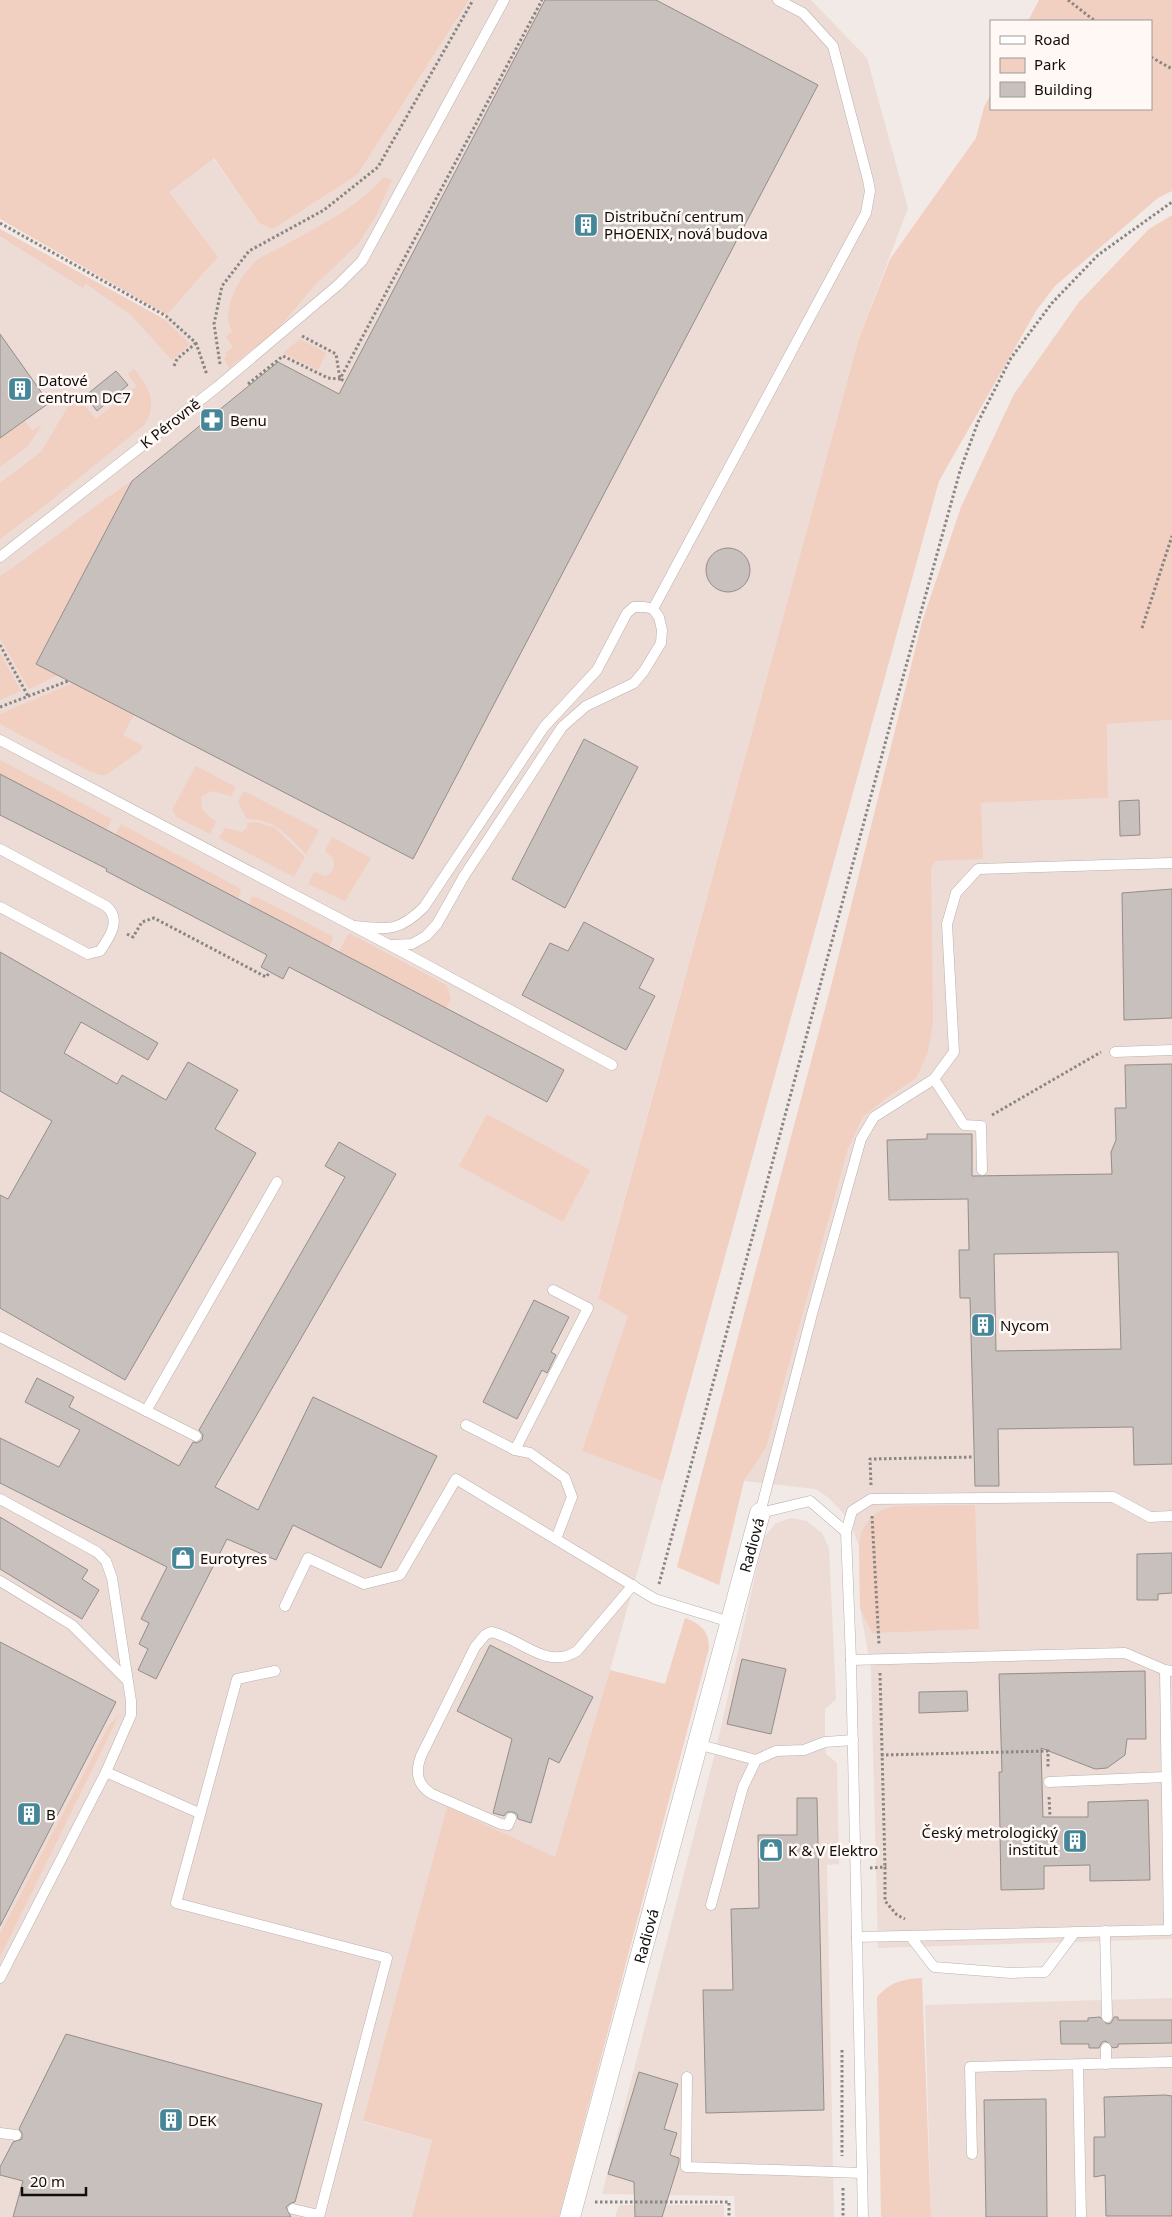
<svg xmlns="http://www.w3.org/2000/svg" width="1172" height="2217" font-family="'Noto Sans',sans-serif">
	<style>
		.built { fill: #ecdcd5 }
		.green { fill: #f1cfc1 }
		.building { fill: #c8c0bd; stroke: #948d8a; fill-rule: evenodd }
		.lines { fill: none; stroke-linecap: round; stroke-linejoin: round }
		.service-casing { stroke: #b9b1ae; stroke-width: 11 }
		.minor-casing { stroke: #b9b1ae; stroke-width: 21 }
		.path { stroke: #8a8583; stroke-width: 3; stroke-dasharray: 2.5 2.5; stroke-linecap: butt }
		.service { stroke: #fff; stroke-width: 10 }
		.minor { stroke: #fff; stroke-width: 20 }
		.labels { text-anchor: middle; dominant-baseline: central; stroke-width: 5; stroke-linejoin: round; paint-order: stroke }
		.poi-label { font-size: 15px; fill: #100e0d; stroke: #fff8f5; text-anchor: start }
		.street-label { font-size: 15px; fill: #100e0d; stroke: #fff8f5 }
	</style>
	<rect width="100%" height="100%" fill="#f2eae7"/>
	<g class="built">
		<path d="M 469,0 L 811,0 L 867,58 L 908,208 L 859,338 L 598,1297 L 629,1316 L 582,1451 L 663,1481 L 580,1777 L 555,1857 L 447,1808 L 363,2122 L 432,2140 L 412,2217 L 0,2217 L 0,229 L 164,319 L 218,257 L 168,192 L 213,158 L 259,223 L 358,174 Z"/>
		<path d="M 1172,720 L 1172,1939 L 878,1948 L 871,1669 L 860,1608 L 859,1546 L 853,1530 L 843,1513 L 829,1498 L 815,1489 L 744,1481 L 766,1448 L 848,1149 L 863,1117 L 888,1097 L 931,924 L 931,869 L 935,860 L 981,803 L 1108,798 L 1107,724 Z"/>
		<path d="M 791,1518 L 807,1521 L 822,1533 L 829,1548 L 836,1699 L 825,1709 L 825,1742 L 826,1754 L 837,1763 L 839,1864 L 827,1865 L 834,2217 L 735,2217 L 734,2196 L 602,2194 L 716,1749 L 760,1554 L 765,1536 L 776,1523 Z"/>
		<path d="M 1172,1998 L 1172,2217 L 931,2217 L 925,2005 Z"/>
		<path d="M 619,2205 L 724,2205 L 724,2217 L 615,2217 Z"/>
	</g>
	<g class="green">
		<path d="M 0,0 L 469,0 L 358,174 L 273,229 L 259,223 L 214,158 L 169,192 L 218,257 L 167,315 L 0,219 Z"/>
		<path d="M 1039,0 L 1172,0 L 1172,191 L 1158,198 L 1055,286 L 1036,311 L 939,481 L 663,1481 L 582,1451 L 628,1316 L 598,1298 L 859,338 L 890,259 L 976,138 L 984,107 L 991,94 L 991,109 L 1151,109 L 1151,21 L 1028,21 Z"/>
		<path d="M 384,177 L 392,180 L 376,216 L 358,244 L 316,284 L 276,331 L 229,368 L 224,358 L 227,356 L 225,353 L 233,347 L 226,337 L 232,331 C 220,313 239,277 254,263 C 262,255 277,250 287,244 C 322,224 357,208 384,177 Z"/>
		<path d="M 1172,215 L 1172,720 L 1107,724 L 1108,798 L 981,803 L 983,859 L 935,861 L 931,869 L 933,1021 L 928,1052 L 916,1078 L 888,1097 L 863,1117 L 848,1149 L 766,1448 L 744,1481 L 719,1585 L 677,1567 L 831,986 L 922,622 L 961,507 L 1014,394 L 1079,302 L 1149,229 Z"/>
		<path d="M 0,229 L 164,319 L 190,344 L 172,360 L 131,315 L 86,284 L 83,288 L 0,236 Z"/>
		<path d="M 300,339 L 326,353 L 318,370 L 283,353 Z"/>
		<path d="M 134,369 C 149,387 159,404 143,426 L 39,510 L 0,539 L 0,483 L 41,452 L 75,395 L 96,419 L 137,386 L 128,374 Z"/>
		<path d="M 25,421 L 33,431 L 42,424 L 28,446 L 0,467 L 0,438 Z"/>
		<path d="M 132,481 L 36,663 L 58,675 L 29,689 L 0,638 L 0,576 C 46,546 86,511 132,481 Z"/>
		<path d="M 0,653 L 21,691 L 0,700 Z"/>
		<path d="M 73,683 L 134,715 L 123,735 L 143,746 L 140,751 L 106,775 L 100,775 L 91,772 L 0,724 L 0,714 Z"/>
		<path d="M 0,760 L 112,819 L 105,833 L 96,824 L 0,774 Z"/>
		<path d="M 196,766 L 236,787 L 231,796 L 211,791 L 201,797 L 202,810 L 216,822 L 210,834 L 177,817 L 172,810 Z"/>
		<path d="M 244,791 L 319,830 L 306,854 C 288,836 275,818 247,819 L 238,802 Z"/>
		<path d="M 256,822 L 275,828 L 305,857 L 294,877 L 219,838 L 225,828 L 242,832 L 247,828 L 247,823 Z"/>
		<path d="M 121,824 L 241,889 L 238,899 L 113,838 Z"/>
		<path d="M 332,837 L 371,858 L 345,901 L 308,884 L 314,872 L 325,876 L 330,874 L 334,868 L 333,858 L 325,851 Z"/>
		<path d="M 252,897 L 257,897 L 332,936 L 333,939 L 329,947 L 249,905 Z"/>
		<path d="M 349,933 L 446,985 L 451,998 L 446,1008 L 357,961 L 333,963 Z"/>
		<path d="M 487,1114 L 590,1170 L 563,1222 L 459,1166 Z"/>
		<path d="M 975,1505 L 979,1629 L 872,1633 L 860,1608 L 859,1546 L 861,1533 L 869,1520 L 881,1510 L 895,1506 Z"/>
		<path d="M 685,1618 C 700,1623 709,1631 709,1648 L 559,2217 L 412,2217 L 432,2140 L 363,2121 L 447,1807 L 555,1857 L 610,1670 L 665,1684 Z"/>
		<path d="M 120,1713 L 0,1957 L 0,1934 L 108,1727 Z"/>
		<path d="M 922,1978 L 931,2217 L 881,2217 L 877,1997 C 890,1982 903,1979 922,1978 Z"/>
	</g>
	<g class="building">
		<path d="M 545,0 L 656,0 L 818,85 L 413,859 L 36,664 L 132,481 L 278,362 L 339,394 Z"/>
		<path d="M 0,334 L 49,403 L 0,438 Z"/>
		<path d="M 116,371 L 128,385 L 97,411 L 85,396 Z"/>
		<circle cx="728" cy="570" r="22"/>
		<path d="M 584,739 L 638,767 L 565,908 L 512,879 Z"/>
		<path d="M 0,774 L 564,1070 L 547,1102 L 289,967 L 283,979 L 261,967 L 267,955 L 106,871 L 107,869 L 0,815 Z"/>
		<path d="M 1139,800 L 1140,835 L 1120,836 L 1119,801 Z"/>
		<path d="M 1172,889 L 1172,1018 L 1124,1020 L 1122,893 Z"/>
		<path d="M 584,922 L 654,959 L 639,988 L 655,996 L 626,1050 L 522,995 L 550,943 L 568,951 Z"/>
		<path d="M 0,952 L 158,1043 L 148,1060 L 81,1022 L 64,1053 L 117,1084 L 122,1075 L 166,1100 L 188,1062 L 238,1090 L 215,1129 L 256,1153 L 125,1380 L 0,1308 L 0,1195 L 8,1199 L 52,1121 L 0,1091 Z"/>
		<path d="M 1172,1064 L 1172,1464 L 1134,1465 L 1133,1427 L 998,1429 L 999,1486 L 975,1486 L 970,1298 L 960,1298 L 959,1250 L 969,1250 L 968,1199 L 889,1200 L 887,1140 L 927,1139 L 927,1134 L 972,1134 L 972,1176 L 1112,1174 L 1111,1152 L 1116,1140 L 1115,1108 L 1126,1108 L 1125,1065 ZM 1118,1252 L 1121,1349 L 996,1351 L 994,1254 Z"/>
		<path d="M 339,1142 L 396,1174 L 215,1487 L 258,1510 L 313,1397 L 437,1456 L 381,1568 L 293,1525 L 276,1560 L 227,1539 L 156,1679 L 138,1670 L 148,1649 L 139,1644 L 149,1623 L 141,1619 L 167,1567 L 0,1483 L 0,1438 L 59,1467 L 80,1430 L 25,1402 L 37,1378 L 74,1397 L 69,1407 L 179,1466 L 193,1442 L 197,1443 L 202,1440 L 203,1435 L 199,1430 L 345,1177 L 325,1166 Z"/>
		<path d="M 534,1300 L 569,1317 L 551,1352 L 556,1355 L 547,1373 L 542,1370 L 517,1419 L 483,1402 Z"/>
		<path d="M 0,1517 L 88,1570 L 82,1579 L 99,1590 L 82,1619 L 0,1569 Z"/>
		<path d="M 1172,1553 L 1172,1593 L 1158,1594 L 1158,1600 L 1137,1600 L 1137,1554 Z"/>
		<path d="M 0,1642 L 116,1702 L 0,1926 Z"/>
		<path d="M 490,1645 L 593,1697 L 559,1763 L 549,1758 L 531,1823 L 518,1819 L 517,1814 L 513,1812 L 507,1812 L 504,1816 L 493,1813 L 512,1739 L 457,1711 Z"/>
		<path d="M 742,1659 L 786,1669 L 771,1734 L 727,1724 Z"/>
		<path d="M 1145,1671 L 1146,1739 L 1127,1739 L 1125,1755 L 1107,1768 L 1095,1769 L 1041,1748 L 1043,1817 L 1088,1817 L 1088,1802 L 1148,1800 L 1150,1880 L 1090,1881 L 1090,1865 L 1044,1866 L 1044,1889 L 1001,1890 L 999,1772 L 1002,1772 L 999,1674 Z"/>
		<path d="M 967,1691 L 968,1711 L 919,1713 L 919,1692 Z"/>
		<path d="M 797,1798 L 817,1798 L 824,2110 L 706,2113 L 703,1990 L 733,1990 L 731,1909 L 759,1908 L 758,1835 L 797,1835 Z"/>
		<path d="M 1100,2017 L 1107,2024 L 1111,2023 L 1114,2017 L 1118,2017 L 1118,2020 L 1172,2020 L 1172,2043 L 1118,2044 L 1118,2047 L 1113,2048 L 1106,2041 L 1102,2042 L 1099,2048 L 1089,2048 L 1089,2044 L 1061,2044 L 1060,2021 L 1088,2021 L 1088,2018 Z"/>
		<path d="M 66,2034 L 322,2104 L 295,2202 L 291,2203 L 286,2207 L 291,2217 L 13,2217 L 23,2181 L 0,2175 L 0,2167 L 13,2142 L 22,2139 L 22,2133 L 19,2129 Z"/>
		<path d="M 639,2072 L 678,2084 L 664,2129 L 677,2133 L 670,2155 L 679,2158 L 679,2162 L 662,2217 L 635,2217 L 634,2182 L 608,2174 Z"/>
		<path d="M 1165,2095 L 1172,2096 L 1172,2216 L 1106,2216 L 1105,2175 L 1094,2177 L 1094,2137 L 1105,2137 L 1104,2097 Z"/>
		<path d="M 1046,2099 L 1047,2217 L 986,2217 L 984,2100 Z"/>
	</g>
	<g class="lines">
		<defs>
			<g id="service">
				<path d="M 0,557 L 217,387 L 338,285 L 362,261 L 504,0"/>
				<path d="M 653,609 L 866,213 L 870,191 L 868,180 L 833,46 L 803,13 L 778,0"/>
				<path d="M 0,740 L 414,958 L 612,1065"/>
				<path d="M 0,849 L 106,906 C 122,919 110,937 100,951 L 88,954 L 0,907"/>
				<path d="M 354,926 C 387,929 398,933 424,907 L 544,727 L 597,670 L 627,613 L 634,607 L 645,607 L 653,609 L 659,617 L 662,630 L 661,643 L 644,671 L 634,683 L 586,706 L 562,727 L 464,876 L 437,924 L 426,936 L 412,944 L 391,945"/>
				<path d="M 1115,1052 L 1172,1050"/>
				<path d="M 934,1079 L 964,1125 L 981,1126 L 982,1170"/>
				<path d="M 0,1337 L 196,1436"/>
				<path d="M 146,1411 L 277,1182"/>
				<path d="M 466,1425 L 515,1450 L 530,1453 L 565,1478 L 572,1497 L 556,1539"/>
				<path d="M 515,1450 L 588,1308 L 553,1290"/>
				<path d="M 0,1499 L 97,1552 L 106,1561 L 112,1578 L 131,1701 L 131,1715 L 106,1772 L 0,1978"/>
				<path d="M 846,1532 L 852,1511 L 871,1499 L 1113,1497 L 1150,1517 L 1172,1516"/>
				<path d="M 0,1581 L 72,1625 L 127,1680"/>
				<path d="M 285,1606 L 308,1558 L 364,1584 L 400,1575 L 456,1479 L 655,1599 L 730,1622"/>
				<path d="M 851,1660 L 1125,1653 L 1165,1670 L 1172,1671"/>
				<path d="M 275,1671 L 237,1679 L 176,1903 L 387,1958 L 319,2217"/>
				<path d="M 697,1744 L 756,1760"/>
				<path d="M 106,1772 L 199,1813"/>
				<path d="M 1049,1782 L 1166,1777"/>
				<path d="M 511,1818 L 508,1825 L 501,1824 L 432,1794 C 417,1785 415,1772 421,1756 L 475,1647 L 485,1635 L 491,1632 C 521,1638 546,1671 577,1651 L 633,1585"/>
				<path d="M 711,1905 L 743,1787 L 756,1760 L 776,1751 L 804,1750 L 825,1742 L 853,1740"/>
				<path d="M 1105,1931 L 1107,2017"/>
				<path d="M 910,1936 L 934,1967 L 1011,1973 L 1045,1972 L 1075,1932"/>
				<path d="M 857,1937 L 1169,1930 L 1165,1670"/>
				<path d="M 1106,2064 L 1106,2048"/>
				<path d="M 1078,2065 L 1081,2217"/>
				<path d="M 687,2077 L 686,2167 L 862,2173"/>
				<path d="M 0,2133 L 16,2135"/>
				<path d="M 972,2154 L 970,2067 L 1172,2062"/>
				<path d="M 293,2209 L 319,2215"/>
				<path d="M 863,2217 L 851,1660 L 846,1532 L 810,1501 L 760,1513 L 812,1314 L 861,1139 L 874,1117 L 934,1079 L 954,1052 L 947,924 L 956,893 L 978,869 L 1172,863"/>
			</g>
			<g id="minor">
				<path id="s1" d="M 570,2217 L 760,1513"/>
			</g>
		</defs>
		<use href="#service" class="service-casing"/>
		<use href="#minor" class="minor-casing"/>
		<g class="path">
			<path d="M 1068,0 L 1095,21"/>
			<path d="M 1151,57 L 1172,69"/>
			<path d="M 0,223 L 166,316 L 196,343 L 207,375"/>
			<path d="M 302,336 L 336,354 L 340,379 L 345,381"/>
			<path d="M 220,364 L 214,324 L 222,286 L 249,251 L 324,210 L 378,167 L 473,0"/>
			<path d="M 174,366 L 177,359 L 196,343"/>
			<path d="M 248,384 L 283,356 L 328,378 L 340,379 L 542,0"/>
			<path d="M 1142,628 L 1172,536"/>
			<path d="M 0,645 L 28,696"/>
			<path d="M 0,707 L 68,681"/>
			<path d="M 127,934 L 133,937 L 142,922 L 154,918 L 266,977 L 270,972"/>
			<path d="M 992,1115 L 1101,1052"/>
			<path d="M 871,1485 L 870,1459 L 974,1457"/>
			<path d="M 872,1516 L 879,1644"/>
			<path d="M 659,1584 L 903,677 L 960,471 L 978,422 L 1011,358 L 1052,303 L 1098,255 L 1172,202"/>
			<path d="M 880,1673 L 885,1867"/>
			<path d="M 881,1755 L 1048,1751 L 1048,1768"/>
			<path d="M 1049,1797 L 1050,1817"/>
			<path d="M 870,1868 L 885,1867 L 885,1901 L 897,1915 L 905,1919"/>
			<path d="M 842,2050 L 842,2156"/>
			<path d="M 843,2188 L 843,2217"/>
			<path d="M 595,2202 L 729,2202 L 729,2217"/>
		</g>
		<use href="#service" class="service"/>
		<use href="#minor" class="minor"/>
	</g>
	<defs>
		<symbol id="building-square" viewBox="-11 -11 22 22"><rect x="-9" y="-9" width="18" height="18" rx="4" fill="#458699" stroke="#fff8f5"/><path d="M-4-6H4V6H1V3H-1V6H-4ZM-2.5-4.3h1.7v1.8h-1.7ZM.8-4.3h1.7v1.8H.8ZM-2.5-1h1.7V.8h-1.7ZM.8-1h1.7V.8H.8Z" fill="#fff"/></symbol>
		<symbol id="pharmacy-square" viewBox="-11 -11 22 22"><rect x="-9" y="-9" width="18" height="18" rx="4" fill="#458699" stroke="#fff8f5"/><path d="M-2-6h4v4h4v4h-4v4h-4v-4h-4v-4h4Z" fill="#fff"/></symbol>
		<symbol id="shop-square" viewBox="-11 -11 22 22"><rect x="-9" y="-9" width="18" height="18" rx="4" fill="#458699" stroke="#fff8f5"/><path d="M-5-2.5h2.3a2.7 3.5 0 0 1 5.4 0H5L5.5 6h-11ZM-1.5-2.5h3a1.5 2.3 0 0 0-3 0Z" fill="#fff"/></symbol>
	</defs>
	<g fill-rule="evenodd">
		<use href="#building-square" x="572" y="211" width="28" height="28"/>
		<use href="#building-square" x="6" y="375" width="28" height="28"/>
		<use href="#pharmacy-square" x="198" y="406" width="28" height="28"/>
		<use href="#building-square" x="969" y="1311" width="28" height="28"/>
		<use href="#shop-square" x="169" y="1544" width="28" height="28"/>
		<use href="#building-square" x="15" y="1800" width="28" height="28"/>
		<use href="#building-square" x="1061" y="1827" width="28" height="28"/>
		<use href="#shop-square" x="757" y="1836" width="28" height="28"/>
		<use href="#building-square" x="157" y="2106" width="28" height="28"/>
	</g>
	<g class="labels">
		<g class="poi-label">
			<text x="604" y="216">Distribuční centrum<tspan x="604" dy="17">PHOENIX, nová budova</tspan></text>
			<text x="38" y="380">Datové<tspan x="38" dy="17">centrum DC7</tspan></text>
			<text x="230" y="420">Benu</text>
			<text x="1000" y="1325">Nycom</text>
			<text x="200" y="1558">Eurotyres</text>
			<text x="46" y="1814">B</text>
			<text x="1058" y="1832" text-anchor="end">Český metrologický<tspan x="1058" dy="17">institut</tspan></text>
			<text x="788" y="1850">K &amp; V Elektro</text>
			<text x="188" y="2120">DEK</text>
		</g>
		<g class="street-label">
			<text transform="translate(170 423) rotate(-38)">K Pérovně</text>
			<text stroke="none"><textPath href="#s1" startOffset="696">Radiová</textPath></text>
			<text stroke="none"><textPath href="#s1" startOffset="291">Radiová</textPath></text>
		</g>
	</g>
	<rect x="990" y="20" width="162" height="90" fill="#fff8f5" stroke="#9f9a98"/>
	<rect x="1000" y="36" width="25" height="8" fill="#ffffff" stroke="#9f9a98"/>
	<text x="1034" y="45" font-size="15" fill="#100e0d">Road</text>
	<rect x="1000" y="58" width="25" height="15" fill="#f1cfc1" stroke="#9f9a98"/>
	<text x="1034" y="70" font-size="15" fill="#100e0d">Park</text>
	<rect x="1000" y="82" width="25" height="15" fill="#c8c0bd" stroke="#9f9a98"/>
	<text x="1034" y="95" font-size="15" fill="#100e0d">Building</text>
	<path d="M22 2187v8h64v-8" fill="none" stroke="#100e0d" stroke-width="2.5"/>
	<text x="30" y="2187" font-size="15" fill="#100e0d" stroke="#fff8f5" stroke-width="4" paint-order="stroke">20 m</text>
</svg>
